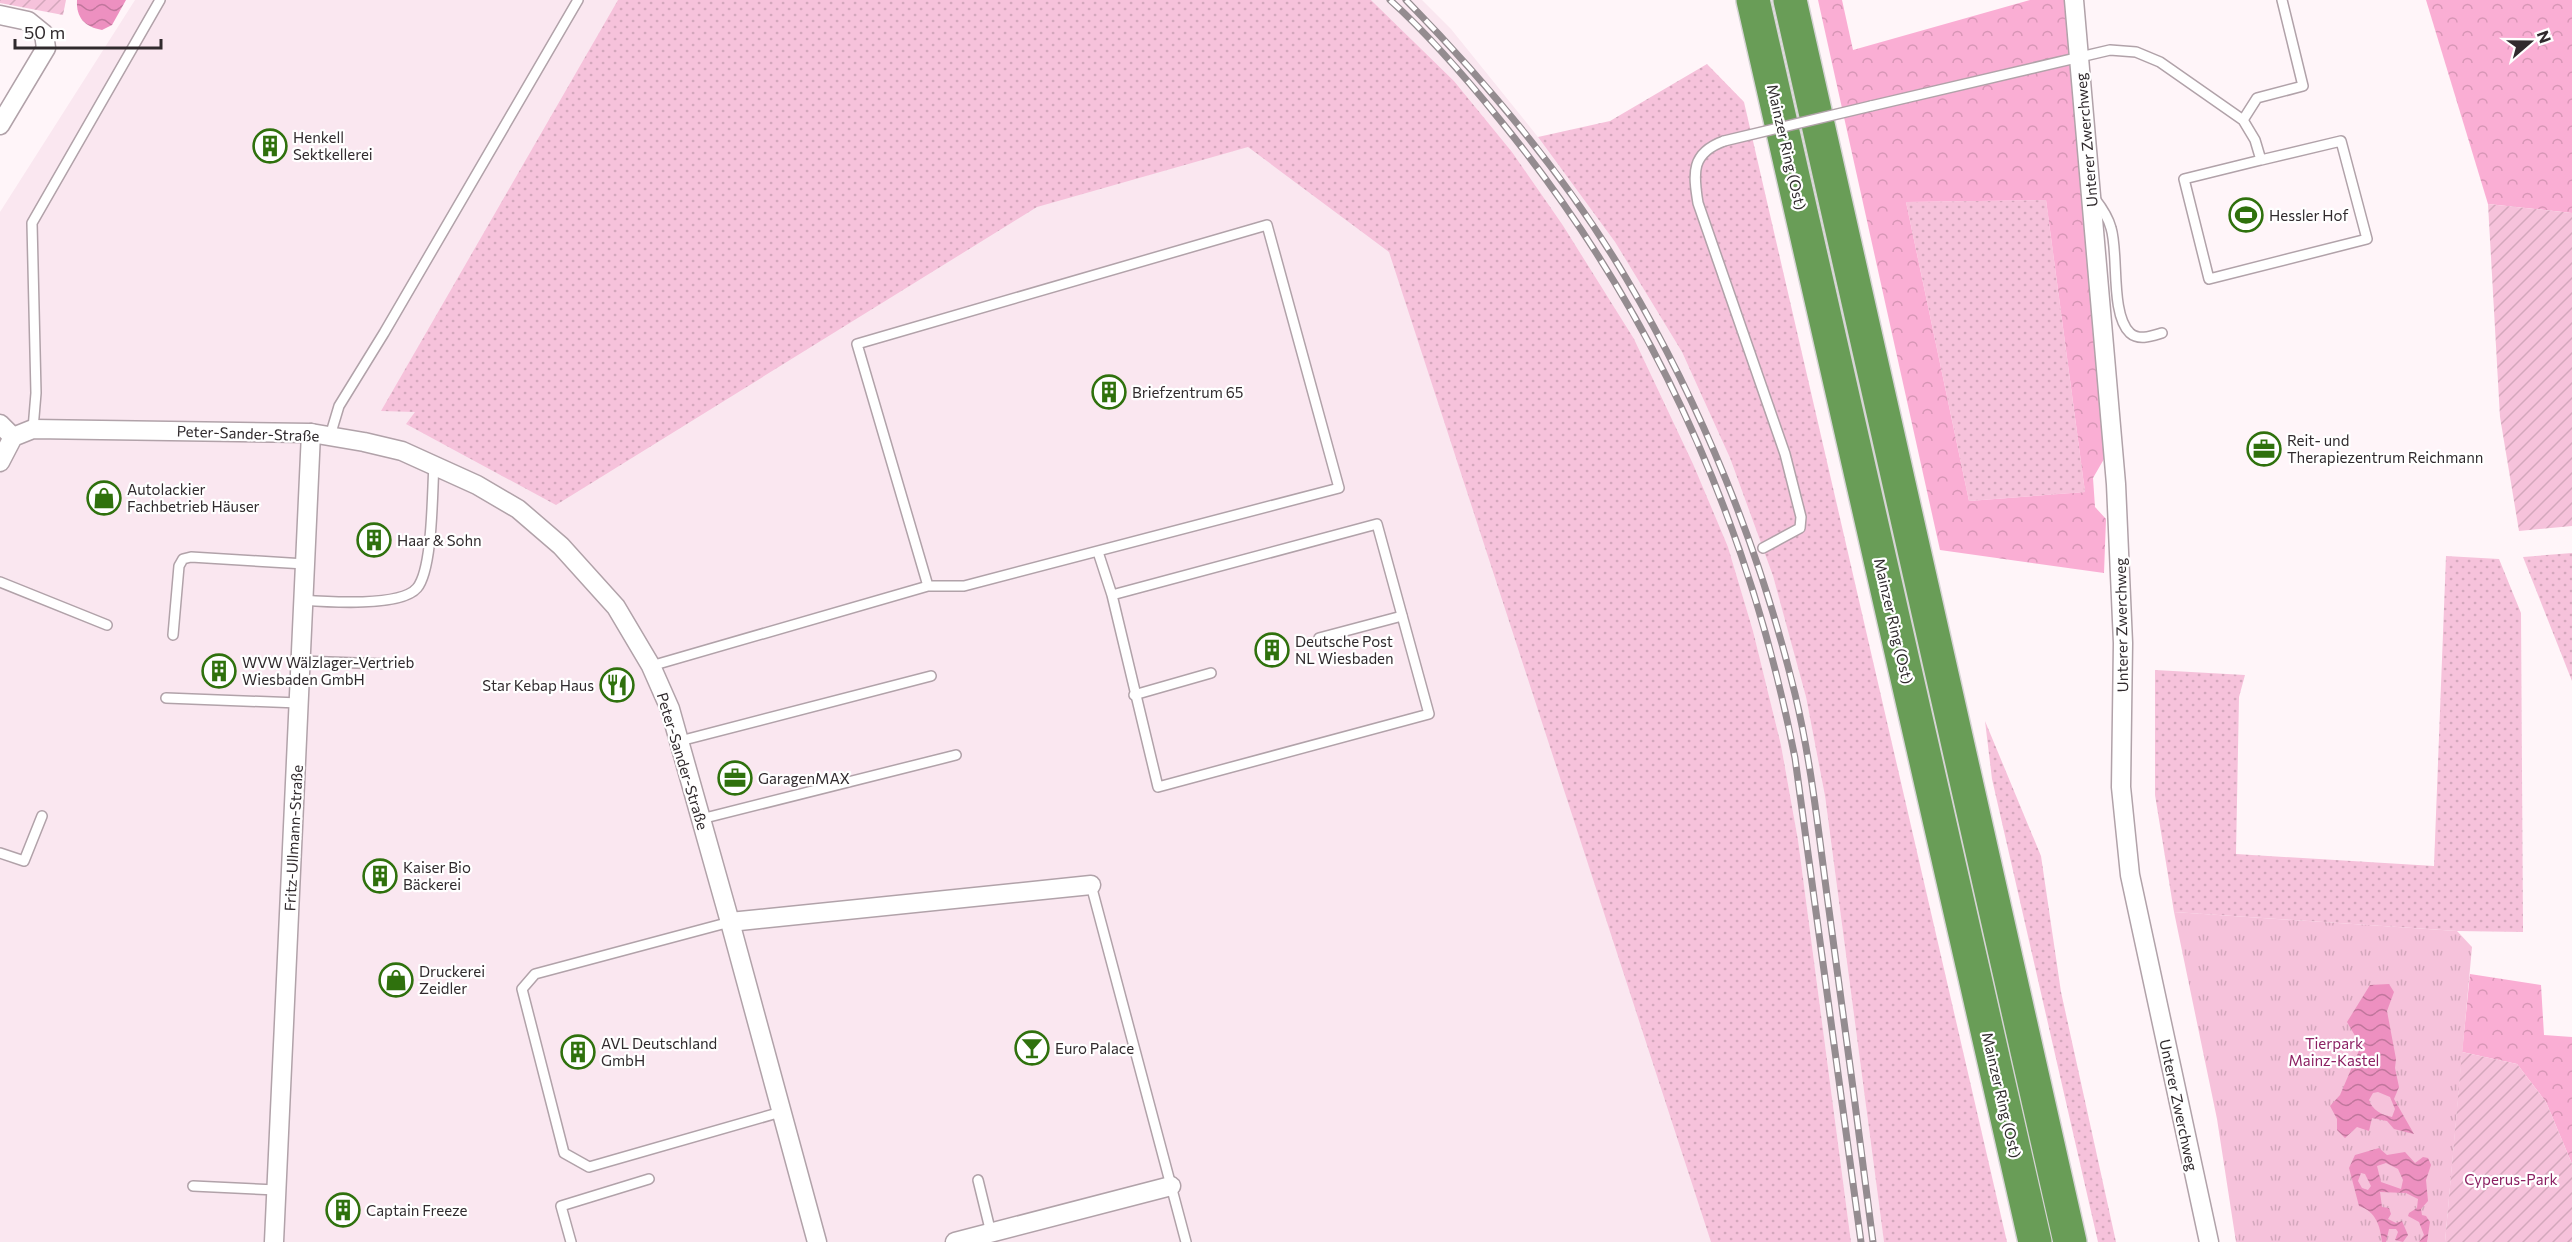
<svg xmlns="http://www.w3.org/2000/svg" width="2572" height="1242" font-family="Commissioner,sans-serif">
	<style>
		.built { fill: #fae7f0 }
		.grass { fill: url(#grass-dots) }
		.forest { fill: url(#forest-crowns); fill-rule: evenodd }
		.park { fill: url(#park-tufts) }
		.garden { fill: url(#garden-furrows) }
		.water { fill: url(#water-waves); fill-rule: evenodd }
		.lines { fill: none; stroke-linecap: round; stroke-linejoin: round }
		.lane-casing { stroke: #b1a2a9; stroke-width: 12 }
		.street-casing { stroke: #b1a2a9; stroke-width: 21 }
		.highway-casing { stroke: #d6d4d5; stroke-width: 36 }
		.lane { stroke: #fff; stroke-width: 9 }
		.street { stroke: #fff; stroke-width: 18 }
		.highway { stroke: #699d57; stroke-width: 33 }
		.rail-casing { stroke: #948c90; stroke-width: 7 }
		.rail { stroke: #fff; stroke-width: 4.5; stroke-dasharray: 14; stroke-linecap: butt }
		.lane-bridge-casing { stroke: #b1a2a9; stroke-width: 12; stroke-linecap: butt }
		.lane-bridge { stroke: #fff; stroke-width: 9 }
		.labels { text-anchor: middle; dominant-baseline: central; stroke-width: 4.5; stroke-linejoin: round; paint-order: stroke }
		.poi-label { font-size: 15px; fill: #302a2d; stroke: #fff; text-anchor: start }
		.street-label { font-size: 15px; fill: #302a2d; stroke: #fff }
		.park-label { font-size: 15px; fill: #8c2163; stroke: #fff }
	</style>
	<defs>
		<pattern id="grass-dots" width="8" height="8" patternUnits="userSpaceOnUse" patternTransform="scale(1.5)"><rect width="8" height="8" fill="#f6c2db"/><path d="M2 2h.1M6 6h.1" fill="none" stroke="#d3a7bc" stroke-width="1.8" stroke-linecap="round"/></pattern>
		<pattern id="forest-crowns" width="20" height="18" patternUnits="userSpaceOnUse" patternTransform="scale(1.5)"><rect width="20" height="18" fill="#faaed4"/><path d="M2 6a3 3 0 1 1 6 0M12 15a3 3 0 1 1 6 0" fill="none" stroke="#d796b6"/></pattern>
		<pattern id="park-tufts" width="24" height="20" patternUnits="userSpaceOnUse" patternTransform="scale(1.5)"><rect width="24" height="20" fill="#f6c2db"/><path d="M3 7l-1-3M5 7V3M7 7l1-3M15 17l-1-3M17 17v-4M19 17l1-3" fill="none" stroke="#d3a7bc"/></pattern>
		<pattern id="garden-furrows" width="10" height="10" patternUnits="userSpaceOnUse" patternTransform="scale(1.5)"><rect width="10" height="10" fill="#f6c2db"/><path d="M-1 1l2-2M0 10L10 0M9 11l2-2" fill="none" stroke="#d3a7bc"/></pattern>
		<pattern id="water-waves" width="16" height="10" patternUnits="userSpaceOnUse" patternTransform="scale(1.5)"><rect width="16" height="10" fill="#ed90c0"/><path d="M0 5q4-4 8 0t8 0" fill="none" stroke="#c0769c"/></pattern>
	</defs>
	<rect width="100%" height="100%" fill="#fff5f9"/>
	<g class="built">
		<path d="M 135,0 L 1174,0 L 1438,197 L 1818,1242 L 0,1242 L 0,212 Z"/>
		<path d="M 1371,0 L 1422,0 L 1451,29 L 1538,137 L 1615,242 L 1682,352 L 1730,458 L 1773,576 L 1790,636 L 1806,697 L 1825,796 L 1884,1242 L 1851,1242 L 1798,840 L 1781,745 L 1753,631 L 1728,547 L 1562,224 L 1512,152 L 1454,81 Z"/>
	</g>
	<g class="grass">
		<path d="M 618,0 L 1371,0 L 1454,81 L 1512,152 L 1562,224 L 1634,339 L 1693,464 L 1728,547 L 1753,631 L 1781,745 L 1798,840 L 1851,1242 L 1711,1242 L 1389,252 L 1248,147 L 1037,207 L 556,505 L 406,424 L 415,412 L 381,411 Z"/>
		<path d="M 1707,64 L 1744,102 L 2007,1242 L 1884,1242 L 1825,796 L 1806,697 L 1773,576 L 1730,458 L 1682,352 L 1615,242 L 1538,137 L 1610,121 Z"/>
		<path d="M 2046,200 L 2085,492 L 1969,501 L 1906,202 Z"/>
		<path d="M 2572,553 L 2572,681 L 2523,557 Z"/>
		<path d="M 2446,556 L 2499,559 L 2521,613 L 2523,932 L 2457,931 L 2174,912 L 2155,795 L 2155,670 L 2245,675 L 2239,697 L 2236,854 L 2434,866 Z"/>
		<path d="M 1985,721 L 2041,856 L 2061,992 L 2116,1242 L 2098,1242 L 1992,779 Z"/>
	</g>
	<g class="forest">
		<path d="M 1818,0 L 1842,0 L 1853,50 L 2030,0 L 2064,0 L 2104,459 L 2093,478 L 2095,507 L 2106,519 L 2104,573 L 1940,550 ZM 2046,200 L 2085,492 L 1969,501 L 1906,202 Z"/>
		<path d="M 2426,0 L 2572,0 L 2572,213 L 2488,204 Z"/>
		<path d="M 2470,974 L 2541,985 L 2544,1035 L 2572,1037 L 2572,1164 L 2546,1102 L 2517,1064 L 2462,1052 Z"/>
	</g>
	<path class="park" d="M 2174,912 L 2457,931 L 2472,947 L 2445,1242 L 2236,1242 L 2217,1119 Z"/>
	<g class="garden">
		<path d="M 0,0 L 66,0 L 63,15 L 0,3 Z"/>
		<path d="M 2488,204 L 2572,213 L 2572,526 L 2519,531 L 2500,417 Z"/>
		<path d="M 2462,1052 L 2517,1064 L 2546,1102 L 2572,1164 L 2572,1242 L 2445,1242 Z"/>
	</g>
	<g class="water">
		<path d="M 77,0 L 126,0 L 112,25 L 102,30 C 85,27 76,18 77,0 Z"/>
		<path d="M 2389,984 L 2394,992 L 2387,1011 L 2396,1059 L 2395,1068 L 2399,1087 L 2394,1099 L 2414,1134 L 2394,1129 L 2387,1121 L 2372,1118 L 2369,1131 L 2357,1127 L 2345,1138 L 2337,1130 L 2337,1119 L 2330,1106 L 2340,1095 L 2361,1046 L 2347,1022 L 2370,985 ZM 2378,1092 L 2390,1097 L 2395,1109 L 2392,1117 C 2382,1115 2372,1110 2369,1100 L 2373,1093 Z"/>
		<path d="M 2379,1148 L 2387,1155 L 2405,1152 L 2415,1163 L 2423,1157 L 2428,1158 L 2431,1165 L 2426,1180 L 2428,1201 L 2421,1209 L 2422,1215 L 2426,1216 L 2430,1222 L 2427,1242 L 2419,1242 L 2424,1235 L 2419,1222 L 2408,1216 L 2409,1213 L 2417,1208 L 2418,1199 L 2406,1193 L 2380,1192 L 2382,1207 L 2389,1208 L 2391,1214 L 2388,1219 L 2396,1223 L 2402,1221 L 2408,1235 L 2403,1242 L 2395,1240 L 2398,1232 L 2396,1229 L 2389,1229 L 2386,1242 L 2382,1242 C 2380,1225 2376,1212 2359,1206 L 2349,1168 L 2355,1155 ZM 2386,1163 L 2398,1169 L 2403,1180 L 2401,1189 L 2381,1182 L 2377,1166 ZM 2361,1173 L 2365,1174 L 2371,1186 L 2368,1190 L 2362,1188 L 2358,1181 Z"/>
	</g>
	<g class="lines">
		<defs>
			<g id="lane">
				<path d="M 1871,106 L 2110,50 L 2136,52 L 2160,62 L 2243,120 L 2255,140 L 2261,160 L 2184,179 L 2209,279 L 2367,239 L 2341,141 L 2261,160"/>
				<path d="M 2243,120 L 2257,98 L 2303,86 L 2282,0"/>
				<path d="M 1724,141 C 1691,153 1693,173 1698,203 L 1785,454 L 1801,517 L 1800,528 L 1763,548"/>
				<path d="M 2095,199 C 2102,208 2108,217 2111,228 C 2119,254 2110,314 2130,333 C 2139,341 2152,336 2162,333"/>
				<path d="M 33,429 L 36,393 L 32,223 L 160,0"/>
				<path d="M 330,436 L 339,406 L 384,333 L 578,0"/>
				<path d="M 1098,552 L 1112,595 L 1377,524 L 1429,714 L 1158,787 L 1112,595"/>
				<path d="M 0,582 L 107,625"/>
				<path d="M 303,600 C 327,602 401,607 417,588 C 433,569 432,492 434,465"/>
				<path d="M 173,635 L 179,566 L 183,559 L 191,557 L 305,564"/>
				<path d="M 1319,638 L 1402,616"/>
				<path d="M 301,661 L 385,664"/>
				<path d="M 651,666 L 928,586 L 857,344 L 1267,225 L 1339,488 L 964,586 L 928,586"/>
				<path d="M 1134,695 L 1211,673"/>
				<path d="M 166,698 L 299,703"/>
				<path d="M 680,741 L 931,676"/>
				<path d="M 701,819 L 956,755"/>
				<path d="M 0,853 L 24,861 L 42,816"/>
				<path d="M 1091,885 L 1186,1242"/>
				<path d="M 730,922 L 535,974 L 522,989 L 564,1153 L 589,1167 L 781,1112"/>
				<path d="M 978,1180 L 991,1233"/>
				<path d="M 193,1186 L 277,1190"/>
				<path d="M 571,1242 L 561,1206 L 649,1179"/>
			</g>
			<g id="street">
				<path d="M 2074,0 L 2116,484 L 2123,643 L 2121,787 L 2130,875 L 2209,1242"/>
				<path d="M 0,15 L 28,21 L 44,34 L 46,48 L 0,125"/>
				<path d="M 0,424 L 13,437"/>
				<path d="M 0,462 L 13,437 L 33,429 L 311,433 L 364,442 L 402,451 L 477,485 L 518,509 L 561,546 L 616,607 L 651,666 L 670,709 L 730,922 L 817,1242"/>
				<path d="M 730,922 L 1091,885"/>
				<path d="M 274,1242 L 311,433"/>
				<path d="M 955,1242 L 1171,1186"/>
			</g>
			<g id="highway">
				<path d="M 1753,0 L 2035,1242"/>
				<path d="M 1790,0 L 2070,1242"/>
			</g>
		</defs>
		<use href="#lane" class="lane-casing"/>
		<use href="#street" class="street-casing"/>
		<use href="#highway" class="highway-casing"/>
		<use href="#lane" class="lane"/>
		<use href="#street" class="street"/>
		<use href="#highway" class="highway"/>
		<defs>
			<g id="rail">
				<path d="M 1390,0 C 1430,36 1466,78 1500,120 C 1652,306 1749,522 1795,758 L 1861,1242"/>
				<path d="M 1406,0 C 1488,84 1566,176 1626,278 C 1702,406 1760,549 1795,694 C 1812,765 1819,838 1829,910 C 1844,1021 1859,1131 1873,1242"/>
			</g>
		</defs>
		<use href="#rail" class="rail-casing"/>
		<use href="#rail" class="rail"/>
		<defs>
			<path id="lane-bridge" d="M 1724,141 L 1871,106"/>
		</defs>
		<use href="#lane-bridge" class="lane-bridge-casing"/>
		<use href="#lane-bridge" class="lane-bridge"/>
	</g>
	<defs>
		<symbol id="building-ring" viewBox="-11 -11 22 22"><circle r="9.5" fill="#fff" stroke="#2f710d" stroke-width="1.5"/><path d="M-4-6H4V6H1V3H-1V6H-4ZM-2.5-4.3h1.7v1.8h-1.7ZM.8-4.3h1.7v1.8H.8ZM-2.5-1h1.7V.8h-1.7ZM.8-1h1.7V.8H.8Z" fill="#2f710d"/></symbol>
		<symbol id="stadium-ring" viewBox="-11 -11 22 22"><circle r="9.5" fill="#fff" stroke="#2f710d" stroke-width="1.5"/><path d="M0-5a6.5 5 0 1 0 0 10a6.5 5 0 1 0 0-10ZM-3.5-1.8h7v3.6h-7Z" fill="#2f710d"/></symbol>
		<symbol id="office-ring" viewBox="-11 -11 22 22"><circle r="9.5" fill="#fff" stroke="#2f710d" stroke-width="1.5"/><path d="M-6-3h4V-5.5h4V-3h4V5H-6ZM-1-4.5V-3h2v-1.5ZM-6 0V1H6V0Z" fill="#2f710d"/></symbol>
		<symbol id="shop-ring" viewBox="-11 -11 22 22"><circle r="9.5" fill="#fff" stroke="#2f710d" stroke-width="1.5"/><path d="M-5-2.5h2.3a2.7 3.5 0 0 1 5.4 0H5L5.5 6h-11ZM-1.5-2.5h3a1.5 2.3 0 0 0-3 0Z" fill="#2f710d"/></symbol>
		<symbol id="restaurant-ring" viewBox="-11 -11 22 22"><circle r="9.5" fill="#fff" stroke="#2f710d" stroke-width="1.5"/><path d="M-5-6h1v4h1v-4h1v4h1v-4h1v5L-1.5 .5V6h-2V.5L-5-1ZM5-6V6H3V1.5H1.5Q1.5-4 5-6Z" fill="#2f710d"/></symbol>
		<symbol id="bar-ring" viewBox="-11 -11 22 22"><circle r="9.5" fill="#fff" stroke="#2f710d" stroke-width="1.5"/><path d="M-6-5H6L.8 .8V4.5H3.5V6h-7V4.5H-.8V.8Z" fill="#2f710d"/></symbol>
	</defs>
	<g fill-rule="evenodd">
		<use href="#building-ring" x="251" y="127" width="38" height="38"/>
		<use href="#stadium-ring" x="2227" y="196" width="38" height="38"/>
		<use href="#building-ring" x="1090" y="373" width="38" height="38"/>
		<use href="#office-ring" x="2245" y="430" width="38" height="38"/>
		<use href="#shop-ring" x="85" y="479" width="38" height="38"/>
		<use href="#building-ring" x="355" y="521" width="38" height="38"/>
		<use href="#building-ring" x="1253" y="631" width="38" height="38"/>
		<use href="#building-ring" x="200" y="652" width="38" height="38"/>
		<use href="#restaurant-ring" x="598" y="666" width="38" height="38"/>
		<use href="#office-ring" x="716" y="759" width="38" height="38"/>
		<use href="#building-ring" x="361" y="857" width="38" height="38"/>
		<use href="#shop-ring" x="377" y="961" width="38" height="38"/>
		<use href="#bar-ring" x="1013" y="1029" width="38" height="38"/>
		<use href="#building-ring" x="559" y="1033" width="38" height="38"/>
		<use href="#building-ring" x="324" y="1191" width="38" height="38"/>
	</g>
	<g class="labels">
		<g class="poi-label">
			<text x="293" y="137">Henkell<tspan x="293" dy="17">Sektkellerei</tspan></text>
			<text x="2269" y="215">Hessler Hof</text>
			<text x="1132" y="392">Briefzentrum 65</text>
			<text x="2287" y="440">Reit- und<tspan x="2287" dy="17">Therapiezentrum Reichmann</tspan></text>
			<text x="127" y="489">Autolackier<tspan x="127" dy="17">Fachbetrieb Häuser</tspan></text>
			<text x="397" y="540">Haar &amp; Sohn</text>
			<text x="1295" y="641">Deutsche Post<tspan x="1295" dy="17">NL Wiesbaden</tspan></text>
			<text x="242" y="662">WVW Wälzlager-Vertrieb<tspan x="242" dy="17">Wiesbaden GmbH</tspan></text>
			<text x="594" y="685" text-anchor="end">Star Kebap Haus</text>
			<text x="758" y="778">GaragenMAX</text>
			<text x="403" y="867">Kaiser Bio<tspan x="403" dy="17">Bäckerei</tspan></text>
			<text x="419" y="971">Druckerei<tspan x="419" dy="17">Zeidler</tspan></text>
			<text x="601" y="1043">AVL Deutschland<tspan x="601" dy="17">GmbH</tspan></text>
			<text x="1055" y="1048">Euro Palace</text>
			<text x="366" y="1210">Captain Freeze</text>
		</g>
		<g class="street-label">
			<text transform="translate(2086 140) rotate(-95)">Unterer Zwerchweg</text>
			<text transform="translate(1787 147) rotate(77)">Mainzer Ring (Ost)</text>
			<text transform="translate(248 433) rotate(2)">Peter-Sander-Straße</text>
			<text transform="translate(1894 621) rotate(77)">Mainzer Ring (Ost)</text>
			<text transform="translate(2121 625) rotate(-91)">Unterer Zwerchweg</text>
			<text transform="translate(683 761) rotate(73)">Peter-Sander-Straße</text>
			<text transform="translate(293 838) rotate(-87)">Fritz-Ullmann-Straße</text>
			<text transform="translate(2002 1095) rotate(77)">Mainzer Ring (Ost)</text>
			<text transform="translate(2179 1105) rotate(78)">Unterer Zwerchweg</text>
		</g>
		<g class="park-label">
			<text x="2334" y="1043">Tierpark<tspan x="2334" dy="17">Mainz-Kastel</tspan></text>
			<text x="2511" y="1179">Cyperus-Park</text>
		</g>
	</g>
	<g transform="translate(2530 42) rotate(70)" stroke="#ffffff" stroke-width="4.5" paint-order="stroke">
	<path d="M0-4.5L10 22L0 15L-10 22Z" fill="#302a2d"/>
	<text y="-9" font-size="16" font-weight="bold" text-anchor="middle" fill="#302a2d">N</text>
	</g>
	<path d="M15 39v9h146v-9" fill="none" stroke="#302a2d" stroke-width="3"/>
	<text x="24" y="39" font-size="18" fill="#302a2d" stroke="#ffffff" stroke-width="4.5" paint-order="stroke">50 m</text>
</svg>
